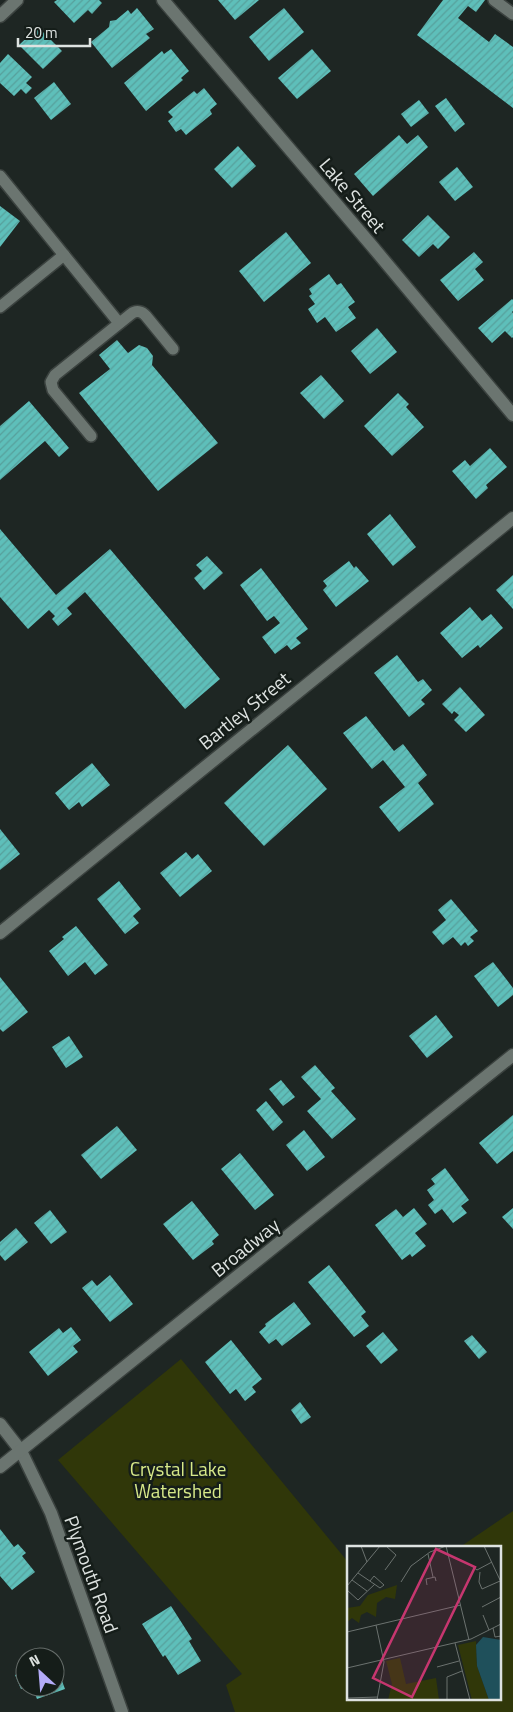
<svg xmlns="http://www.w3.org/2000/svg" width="513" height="1712" font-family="'Titillium Web',sans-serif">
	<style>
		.park { fill: #303709 }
		.building { fill: url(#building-hatch) }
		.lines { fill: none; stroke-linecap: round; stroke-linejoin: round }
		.lane-casing { stroke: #3b423f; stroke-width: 14 }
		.street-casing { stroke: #3b423f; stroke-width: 15 }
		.secondary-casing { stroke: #3b423f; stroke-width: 15 }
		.lane { stroke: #6b7570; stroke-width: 11 }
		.street { stroke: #6b7570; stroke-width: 12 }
		.secondary { stroke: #6b7570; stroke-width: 12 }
		.labels { text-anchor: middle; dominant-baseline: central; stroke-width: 5; stroke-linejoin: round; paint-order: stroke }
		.street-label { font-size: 19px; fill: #dee3e1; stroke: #151d19 }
		.park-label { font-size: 19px; fill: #d7e989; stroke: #151d19 }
		.inset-road { fill: none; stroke: #6b726f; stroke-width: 1 }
		.view { fill: #c6366f; fill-opacity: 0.15; stroke: #c6366f; stroke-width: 2.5 }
		.inset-edge { fill: none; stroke: #dee3e1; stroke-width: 2.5 }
	</style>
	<defs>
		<pattern id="building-hatch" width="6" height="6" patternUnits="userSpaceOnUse" patternTransform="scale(1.25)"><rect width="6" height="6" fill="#5ebfba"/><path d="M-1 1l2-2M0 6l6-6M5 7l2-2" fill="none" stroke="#57a09c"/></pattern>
	</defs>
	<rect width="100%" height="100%" fill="#1e2623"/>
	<path class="park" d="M 181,1359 L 348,1562 L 348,1698 L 499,1698 L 499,1547 L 460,1547 L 513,1511 L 513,1712 L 235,1712 L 226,1685 L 242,1674 L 58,1460 Z"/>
	<g class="building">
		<path d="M 57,0 L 99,0 L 102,3 L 92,14 L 88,10 L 74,23 L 54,2 Z"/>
		<path d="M 218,0 L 259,0 L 235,20 Z"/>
		<path d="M 443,0 L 485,0 L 476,12 L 468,6 L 458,18 L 489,42 L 495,34 L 513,47 L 513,108 L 417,35 Z"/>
		<path d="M 137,8 L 154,29 L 146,34 L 150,38 L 112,68 L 91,42 L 109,27 L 110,21 L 116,20 L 128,10 L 131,14 Z"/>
		<path d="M 284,8 L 304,32 L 269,61 L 249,37 Z"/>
		<path d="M 38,27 L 62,51 L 43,69 L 19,45 Z"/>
		<path d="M 171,49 L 189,71 L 181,78 L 183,80 L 146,111 L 124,83 L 162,51 L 164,54 Z"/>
		<path d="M 312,49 L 331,71 L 297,99 L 278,78 Z"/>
		<path d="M 8,54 L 32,77 L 26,83 L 32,88 L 26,94 L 21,89 L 14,96 L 0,83 L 0,63 Z"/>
		<path d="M 54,82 L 71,104 L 51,120 L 34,98 Z"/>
		<path d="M 204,88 L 217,104 L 210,110 L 212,114 L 186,135 L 181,129 L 176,132 L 168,121 L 173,117 L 168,112 L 194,91 L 197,94 Z"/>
		<path d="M 446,98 L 465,124 L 455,132 L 435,106 Z"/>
		<path d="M 419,100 L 429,113 L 411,127 L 401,114 Z"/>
		<path d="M 399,135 L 407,144 L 418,135 L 428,147 L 373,196 L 354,174 Z"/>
		<path d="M 238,146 L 256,166 L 232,188 L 214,169 Z"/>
		<path d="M 457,167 L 473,187 L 455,201 L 439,182 Z"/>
		<path d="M 0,206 L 20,221 L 0,247 Z"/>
		<path d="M 428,215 L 450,237 L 438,249 L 433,244 L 419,257 L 402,240 Z"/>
		<path d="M 286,232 L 311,263 L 264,302 L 239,271 Z"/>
		<path d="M 474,252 L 483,262 L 475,269 L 484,280 L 458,301 L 440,280 Z"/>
		<path d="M 329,274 L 337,285 L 341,283 L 355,302 L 348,307 L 356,318 L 336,332 L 325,317 L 317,323 L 308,309 L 315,304 L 309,296 L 312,294 L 309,289 Z"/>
		<path d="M 512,299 L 513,300 L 513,311 L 512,312 L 513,313 L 513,337 L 512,338 L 505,331 L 492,343 L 478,328 Z"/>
		<path d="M 377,328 L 397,352 L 370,374 L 351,351 Z"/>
		<path d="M 117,340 L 128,353 L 139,345 L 147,348 L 153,356 L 152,365 L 218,443 L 158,491 L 79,393 L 110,369 L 99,355 Z"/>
		<path d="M 321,375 L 344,401 L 324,419 L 300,393 Z"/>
		<path d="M 398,393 L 409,404 L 406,407 L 424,427 L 392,456 L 364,426 Z"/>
		<path d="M 29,401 L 69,448 L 59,457 L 45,441 L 0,480 L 0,426 Z"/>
		<path d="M 490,448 L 507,467 L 486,485 L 488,488 L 476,499 L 452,471 L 465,460 L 470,466 Z"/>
		<path d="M 390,514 L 416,547 L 393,566 L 367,534 Z"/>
		<path d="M 0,529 L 56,595 L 110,549 L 220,679 L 185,709 L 85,592 L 67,608 L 72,614 L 58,626 L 52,619 L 55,616 L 49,610 L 28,629 L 0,597 Z"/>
		<path d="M 207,556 L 223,573 L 204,590 L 194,578 L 202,571 L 196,565 Z"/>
		<path d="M 349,561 L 354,568 L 356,566 L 369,581 L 336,607 L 323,590 L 327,586 L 323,581 Z"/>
		<path d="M 261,568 L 308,629 L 296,638 L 301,643 L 291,650 L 287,645 L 275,654 L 262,637 L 280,623 L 274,616 L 267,621 L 240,585 Z"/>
		<path d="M 513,575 L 513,609 L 496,590 Z"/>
		<path d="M 470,607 L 482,621 L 491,614 L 503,628 L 480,648 L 478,645 L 462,658 L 440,633 Z"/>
		<path d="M 397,655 L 418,682 L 423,679 L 432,690 L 421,700 L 425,704 L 409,717 L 374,673 Z"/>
		<path d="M 460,687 L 485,715 L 466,732 L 454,720 L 459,715 L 454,711 L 452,714 L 442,704 Z"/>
		<path d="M 366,716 L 394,751 L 403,744 L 427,775 L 418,783 L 434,804 L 399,832 L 379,807 L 405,787 L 383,760 L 372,769 L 343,733 Z"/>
		<path d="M 288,745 L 327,789 L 264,846 L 224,803 Z"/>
		<path d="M 92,763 L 110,785 L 82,807 L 79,802 L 69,810 L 55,793 Z"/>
		<path d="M 0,829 L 20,854 L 0,870 Z"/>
		<path d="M 186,852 L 192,859 L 198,854 L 212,871 L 180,897 L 160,873 Z"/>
		<path d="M 119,881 L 141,909 L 133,916 L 139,923 L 125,934 L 97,899 Z"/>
		<path d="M 451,899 L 478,931 L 470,937 L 474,941 L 468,946 L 465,942 L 461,946 L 453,937 L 443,945 L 432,932 L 446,920 L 438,910 Z"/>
		<path d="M 76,926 L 108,965 L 95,975 L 85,962 L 68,976 L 49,951 L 64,939 L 62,937 Z"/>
		<path d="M 493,962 L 513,988 L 513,995 L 498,1007 L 474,976 Z"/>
		<path d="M 0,977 L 28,1012 L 3,1032 L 0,1029 Z"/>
		<path d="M 436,1015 L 453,1037 L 427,1058 L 409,1036 Z"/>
		<path d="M 69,1036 L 83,1057 L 66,1068 L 52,1047 Z"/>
		<path d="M 315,1065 L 335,1088 L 331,1091 L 356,1119 L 332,1139 L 307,1111 L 321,1099 L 301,1077 Z"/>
		<path d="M 281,1080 L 295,1097 L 283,1106 L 269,1089 Z"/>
		<path d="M 266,1101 L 283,1122 L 273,1131 L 256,1110 Z"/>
		<path d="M 513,1115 L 513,1151 L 497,1164 L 479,1143 Z"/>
		<path d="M 117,1126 L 137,1150 L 101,1179 L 81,1155 Z"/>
		<path d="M 304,1130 L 325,1157 L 307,1171 L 286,1145 Z"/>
		<path d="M 240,1153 L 274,1195 L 255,1210 L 221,1169 Z"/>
		<path d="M 445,1168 L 469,1200 L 461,1206 L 467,1213 L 453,1223 L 442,1209 L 435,1214 L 428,1205 L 434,1200 L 427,1190 L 435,1184 L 431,1179 Z"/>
		<path d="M 192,1201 L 219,1235 L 212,1241 L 214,1244 L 193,1260 L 163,1224 Z"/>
		<path d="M 414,1208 L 427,1224 L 415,1233 L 426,1246 L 412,1257 L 410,1254 L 402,1260 L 375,1225 L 396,1209 L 403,1217 Z"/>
		<path d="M 513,1208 L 513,1229 L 502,1217 Z"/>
		<path d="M 50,1210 L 67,1232 L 51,1244 L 34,1223 Z"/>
		<path d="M 16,1228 L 28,1242 L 5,1261 L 0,1255 L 0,1242 Z"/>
		<path d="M 329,1265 L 366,1312 L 361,1316 L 369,1326 L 354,1337 L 308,1282 Z"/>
		<path d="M 110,1275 L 133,1304 L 110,1322 L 82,1288 L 92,1280 L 97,1286 Z"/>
		<path d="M 294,1302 L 311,1324 L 282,1346 L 276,1339 L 269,1344 L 259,1332 L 266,1326 L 265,1324 Z"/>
		<path d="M 71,1327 L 81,1340 L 73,1346 L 78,1352 L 48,1376 L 29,1352 L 59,1328 L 63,1333 Z"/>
		<path d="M 383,1332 L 398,1350 L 381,1364 L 366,1346 Z"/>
		<path d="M 472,1335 L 487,1352 L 479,1359 L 464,1341 Z"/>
		<path d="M 231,1340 L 262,1379 L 252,1387 L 256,1392 L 245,1401 L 236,1389 L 230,1394 L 205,1362 Z"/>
		<path d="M 300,1402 L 311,1417 L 301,1424 L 291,1410 Z"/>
		<path d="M 0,1529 L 14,1547 L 18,1544 L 26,1553 L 22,1556 L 35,1572 L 12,1590 L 0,1576 Z"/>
		<path d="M 171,1606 L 192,1639 L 189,1641 L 201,1661 L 178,1675 L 165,1655 L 163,1657 L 142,1624 Z"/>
		<path d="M 43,1649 L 46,1657 L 25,1657 L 25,1667 L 21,1658 Z"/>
		<path d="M 55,1662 L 65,1689 L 37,1699 L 32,1687 L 55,1687 Z"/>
		<path d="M 25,1671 L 25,1688 L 21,1689 L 15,1675 Z"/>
	</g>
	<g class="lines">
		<defs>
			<g id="lane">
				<path d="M 494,0 L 513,14"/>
				<path d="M 0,176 L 119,323"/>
				<path d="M 0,307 L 64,255"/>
				<path d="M 91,436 L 53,390 L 51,382 L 55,375 L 131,314 C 136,310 142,311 146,316 L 173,349"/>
			</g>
			<g id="street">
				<path d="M 163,0 L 372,246 L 513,415"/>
				<path d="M 0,16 L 17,0"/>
				<path d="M 0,933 L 513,518"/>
				<path d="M 0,1424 L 21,1451 L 51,1513 L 122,1712"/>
			</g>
			<path id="secondary" d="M 0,1467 L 513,1055"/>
		</defs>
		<use href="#lane" class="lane-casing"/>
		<use href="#street" class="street-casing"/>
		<use href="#secondary" class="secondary-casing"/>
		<use href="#lane" class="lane"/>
		<use href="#street" class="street"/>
		<use href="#secondary" class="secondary"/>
	</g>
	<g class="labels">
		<g class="street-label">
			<text transform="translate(353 195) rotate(50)">Lake Street</text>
			<text transform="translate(244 710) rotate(-39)">Bartley Street</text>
			<text transform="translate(245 1247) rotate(-39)">Broadway</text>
			<text transform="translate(92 1574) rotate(70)">Plymouth Road</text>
		</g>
		<g class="park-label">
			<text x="178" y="1468">Crystal Lake<tspan x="178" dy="22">Watershed</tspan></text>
		</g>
	</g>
	<g transform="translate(347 1546)">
		<rect width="154" height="154" fill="#1e2623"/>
		<path d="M 50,39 L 48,53 L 39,51 L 30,57 L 29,71 L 20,66 L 14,69 L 12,77 L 5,72 L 0,76 L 0,62 L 13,60 L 21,49 Z" fill="#303709"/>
		<path d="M 129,95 L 130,120 L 142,154 L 125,154 L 111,99 ZM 53,112 L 59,138 L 89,132 L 92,154 L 41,154 L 45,138 L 39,115 Z" fill="#303709"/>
		<path d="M 136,91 L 154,94 L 154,154 L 142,154 L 130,120 L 129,99 Z" fill="#1f505b"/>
		<path class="inset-road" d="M 14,0 L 20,16M 99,0 L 122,94M 137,0 L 153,34M 81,8 L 86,31M 126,21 L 130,24 L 145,16M 38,24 L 49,9 L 39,0M 133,26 L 132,36 L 135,43 L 153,35M 11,27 L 33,42 L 37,39 L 27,30 L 23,35M 5,34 L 20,45M 54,36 L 64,20 L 83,6 L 99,0M 80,39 L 79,33 L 88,31 L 89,35M 0,40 L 33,0M 0,44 L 11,54 L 28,38M 135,61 L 154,51M 136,69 L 142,84M 29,79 L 37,116 L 30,154M 146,82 L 148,91 L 154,90M 0,86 L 114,59M 108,97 L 123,154M 90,121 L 112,115M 0,122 L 124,93 L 154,78M 0,152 L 31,151M 100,154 L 100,131 L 115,125"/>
		<path class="view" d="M 89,3 L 128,21 L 65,151 L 26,132 Z"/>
		<rect width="154" height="154" class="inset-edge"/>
	</g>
	<g transform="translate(40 1672) rotate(334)"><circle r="24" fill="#151d19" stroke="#656c69"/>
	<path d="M0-4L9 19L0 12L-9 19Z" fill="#b4acf9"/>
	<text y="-8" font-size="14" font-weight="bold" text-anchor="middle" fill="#dee3e1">N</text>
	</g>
	<path d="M18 38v8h72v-8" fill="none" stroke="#dee3e1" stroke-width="2.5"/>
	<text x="25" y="38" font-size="15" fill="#dee3e1" stroke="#151d19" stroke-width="4" paint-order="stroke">20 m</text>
</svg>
